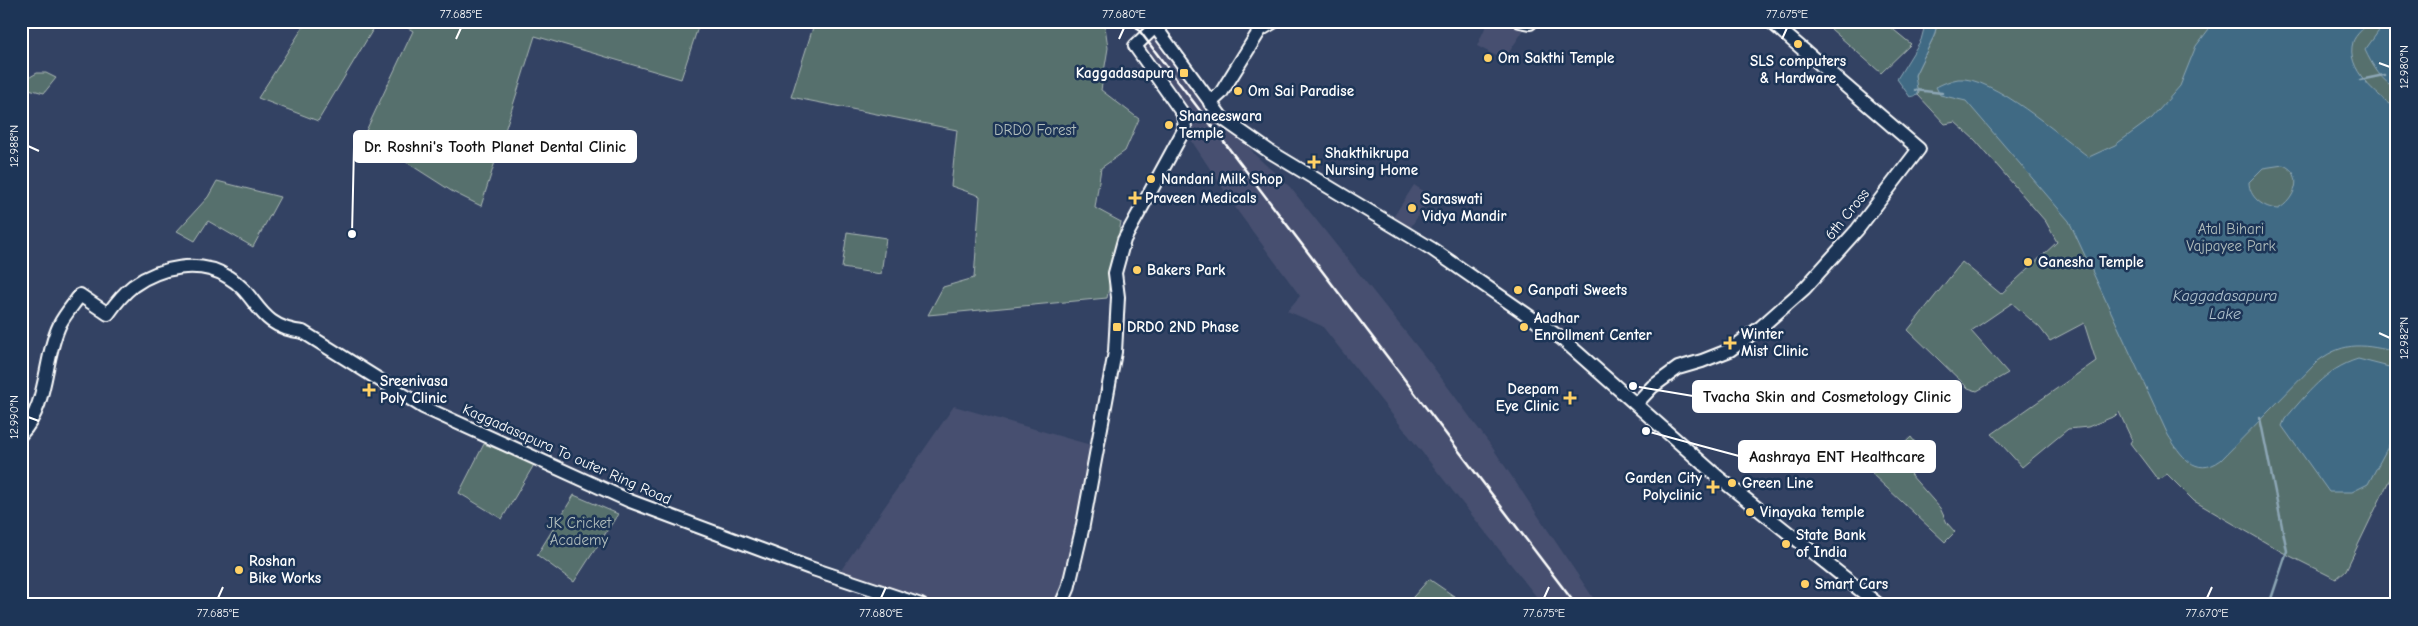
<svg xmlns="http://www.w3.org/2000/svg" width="2418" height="626" font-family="'Comic Neue',sans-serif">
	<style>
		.built { fill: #464f6f }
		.green { fill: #57706d; stroke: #abb8b6 }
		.water { fill: #3f6b84; stroke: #8ca6b5; fill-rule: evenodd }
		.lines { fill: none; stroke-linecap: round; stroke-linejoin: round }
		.stream { stroke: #8ca6b5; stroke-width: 2.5 }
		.secondary-casing { stroke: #fff; stroke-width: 16 }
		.secondary { stroke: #1d3557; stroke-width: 12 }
		.rail { stroke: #fff; stroke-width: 2.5 }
		.ticks { fill: none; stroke: #fff; stroke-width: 2 }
		.poi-dot { fill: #ffd166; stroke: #1d3557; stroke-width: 2 }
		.labels { text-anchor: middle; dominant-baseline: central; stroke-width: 5; stroke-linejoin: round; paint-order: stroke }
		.poi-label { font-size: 15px; font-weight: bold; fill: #fff; stroke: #1d3557; text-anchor: start }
		.park-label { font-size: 15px; fill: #b3bfbd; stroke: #1d3557 }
		.street-label { font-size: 15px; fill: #fff; stroke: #1d3557 }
		.water-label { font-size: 16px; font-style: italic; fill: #b2c4ce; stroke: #1d3557 }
		.leader { fill: none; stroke: #fff; stroke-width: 2 }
		.callout-dot { fill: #fff; stroke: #1d3557; stroke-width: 2 }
		.callout { fill: #fff; stroke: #fff; stroke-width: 2 }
		.callout-label { font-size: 16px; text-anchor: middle; font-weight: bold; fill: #111 }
		.neatline { fill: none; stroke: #fff; stroke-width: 2 }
		.ticks-label { font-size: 12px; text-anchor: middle; fill: #fff }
	</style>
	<rect width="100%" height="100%" fill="#334263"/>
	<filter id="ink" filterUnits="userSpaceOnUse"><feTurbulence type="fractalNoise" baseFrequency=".02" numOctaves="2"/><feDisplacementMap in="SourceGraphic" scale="10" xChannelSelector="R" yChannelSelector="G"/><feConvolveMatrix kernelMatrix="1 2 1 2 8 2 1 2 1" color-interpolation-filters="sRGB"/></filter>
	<g filter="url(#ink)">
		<g class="built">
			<path d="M 1488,21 L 1500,21 L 1525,28 L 1504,60 L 1477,46 Z"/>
			<path d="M 1153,35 L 1224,127 L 1247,143 L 1255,155 L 1290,187 L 1431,364 L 1492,447 L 1598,605 L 1543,605 L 1322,326 L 1287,311 L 1300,296 L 1239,213 L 1189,137 L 1192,129 L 1190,112 L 1141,46 Z"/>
			<path d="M 1414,185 L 1431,196 L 1409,230 L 1392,219 Z"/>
			<path d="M 954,406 L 1105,449 L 1068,605 L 936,605 L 839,573 Z"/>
		</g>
		<g class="green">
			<path d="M 307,21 L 378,21 L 318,121 L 258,98 Z"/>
			<path d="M 397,21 L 700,21 L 681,79 L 535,36 L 481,206 L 453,192 L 364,135 L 413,31 Z"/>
			<path d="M 815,21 L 1091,21 L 1105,26 L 1108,48 L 1101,90 L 1139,119 L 1125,151 L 1101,168 L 1095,208 L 1121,222 L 1107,298 L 928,315 L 943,287 L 974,278 L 980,196 L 951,186 L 957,130 L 791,97 Z"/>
			<path d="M 1839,21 L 1883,21 L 1911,44 L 1881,73 L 1831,29 Z"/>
			<path d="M 1938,21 L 2397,21 L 2397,464 L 2346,570 L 2336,579 L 2282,552 L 2194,501 L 2167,474 L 2158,480 L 2130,443 L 2132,440 L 2119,412 L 2115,416 L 2088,427 L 2068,429 L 2022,467 L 1992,434 L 2096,361 L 2084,323 L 2050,341 L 2040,328 L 2012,303 L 1971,331 L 2008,373 L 1977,391 L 1968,388 L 1908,330 L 1962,262 L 2001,294 L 2057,242 L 2046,222 L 1975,140 L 1955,122 L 1945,124 L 1918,95 L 1919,92 L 1915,84 L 1915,75 L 1934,36 Z"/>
			<path d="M 37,73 L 46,73 L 56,78 L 44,93 L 25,88 L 30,77 Z"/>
			<path d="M 217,181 L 280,197 L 253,247 L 208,221 L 195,241 L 177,231 L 208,197 Z"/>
			<path d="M 847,232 L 886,238 L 881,274 L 842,268 Z"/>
			<path d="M 1911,437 L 1928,459 L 1910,474 L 1940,508 L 1947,523 L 1955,532 L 1945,542 L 1872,474 Z"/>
			<path d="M 484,444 L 535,463 L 502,519 L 459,493 Z"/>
			<path d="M 574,495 L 618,514 L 574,582 L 537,555 Z"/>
			<path d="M 1429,579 L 1467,605 L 1406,605 Z"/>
		</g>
		<g class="water">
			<path d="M 1926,21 L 1938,21 L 1934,36 L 1915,75 L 1918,95 L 1910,97 L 1897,79 L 1921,40 Z"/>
			<path d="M 2215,21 L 2371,21 C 2365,27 2355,35 2353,42 C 2345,69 2377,95 2397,109 L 2397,352 C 2365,345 2346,340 2318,361 L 2221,460 C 2195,479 2180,454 2168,435 L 2069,221 L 1966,101 L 1940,95 L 1936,87 C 1942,84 1951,80 1958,79 C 1992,75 2061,137 2089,157 L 2115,145 L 2152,118 L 2180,86 L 2196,46 ZM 2283,165 C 2306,174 2294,201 2278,209 C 2263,208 2249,197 2249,182 L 2263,168 Z"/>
			<path d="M 2386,21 L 2397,21 L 2397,89 C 2382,82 2372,65 2365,50 Z"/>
			<path d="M 2358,359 L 2397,369 L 2397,430 L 2368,484 L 2352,492 L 2329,492 L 2282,426 L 2285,419 C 2307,394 2325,369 2358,359 Z"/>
		</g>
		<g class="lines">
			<g class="stream">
				<path d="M 2360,80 L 2384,75"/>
				<path d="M 1915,90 L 1942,93"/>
				<path d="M 2260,418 L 2287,551 L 2269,605"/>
			</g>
			<defs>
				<g id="secondary">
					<path d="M 1151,21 L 1222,118 L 1269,151 L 1432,249 L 1562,339 L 1718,477 L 1879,605"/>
					<path d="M 1520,21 L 1530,23 L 1532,21"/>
					<path d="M 1210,103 L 1221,93 L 1260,30 L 1275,21"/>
					<path d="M 1636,404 L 1652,387 L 1678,368 L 1702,361 L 1730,350 L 1761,327 L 1805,288 L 1857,230 L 1919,149 L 1770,21"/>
					<path d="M 21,434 C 49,404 43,359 60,324 C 65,314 74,304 80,295 L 108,314 C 115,304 124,293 133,286 C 159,267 200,259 228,277 C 259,295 256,327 303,332 L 423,407 L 630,501 L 810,568 L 921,605"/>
					<path d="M 1061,605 L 1068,589 L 1082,530 L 1115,352 L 1118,297 L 1115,273 L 1124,240 L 1185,128 L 1183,114 L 1135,46 L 1155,27"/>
				</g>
			</defs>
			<use href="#secondary" class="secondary-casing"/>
			<use href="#secondary" class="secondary"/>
			<path class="rail" d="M 1132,21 L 1576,605"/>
		</g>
	</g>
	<path class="ticks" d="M 456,39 L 461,28M 1119,39 L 1124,28M 1782,39 L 1787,28M 2379,63 L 2390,67M 28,146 L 39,151M 2379,333 L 2390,338M 28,417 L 39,421M 218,598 L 223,587M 881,598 L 886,587M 1544,598 L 1549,587M 2207,598 L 2212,587"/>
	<g class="poi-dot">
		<circle cx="1798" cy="44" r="5"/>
		<circle cx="1488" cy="58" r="5"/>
		<rect x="1179" y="68" width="10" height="10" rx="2.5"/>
		<circle cx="1238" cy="91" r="5"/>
		<circle cx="1169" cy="125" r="5"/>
		<path d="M1311.5 154.5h5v5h5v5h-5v5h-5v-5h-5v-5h5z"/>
		<circle cx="1151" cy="179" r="5"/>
		<path d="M1132.5 190.5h5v5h5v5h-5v5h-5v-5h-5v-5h5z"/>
		<circle cx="1412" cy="208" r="5"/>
		<circle cx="2028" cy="262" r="5"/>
		<circle cx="1137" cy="270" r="5"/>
		<circle cx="1518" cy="290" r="5"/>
		<rect x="1112" y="322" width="10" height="10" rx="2.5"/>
		<circle cx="1524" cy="327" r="5"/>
		<path d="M1727.5 335.5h5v5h5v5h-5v5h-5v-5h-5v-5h5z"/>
		<path d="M366.5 382.5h5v5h5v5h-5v5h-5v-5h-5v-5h5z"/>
		<path d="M1567.5 390.5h5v5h5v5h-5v5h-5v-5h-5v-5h5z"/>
		<circle cx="1732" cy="483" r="5"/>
		<path d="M1710.5 479.5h5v5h5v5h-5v5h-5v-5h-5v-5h5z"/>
		<circle cx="1750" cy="512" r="5"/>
		<circle cx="1786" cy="544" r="5"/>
		<circle cx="239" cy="570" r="5"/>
		<circle cx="1805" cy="584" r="5"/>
	</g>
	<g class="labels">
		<g class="poi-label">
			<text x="1498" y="58">Om Sakthi Temple</text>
			<text x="1798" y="61" text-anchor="middle">SLS computers<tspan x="1798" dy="17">&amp; Hardware</tspan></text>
			<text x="1174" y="73" text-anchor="end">Kaggadasapura</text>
			<text x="1248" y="91">Om Sai Paradise</text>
			<text x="1179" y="116">Shaneeswara<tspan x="1179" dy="17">Temple</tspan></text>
			<text x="1325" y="153">Shakthikrupa<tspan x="1325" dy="17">Nursing Home</tspan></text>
			<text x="1161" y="179">Nandani Milk Shop</text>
			<text x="1145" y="198">Praveen Medicals</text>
			<text x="1422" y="199">Saraswati<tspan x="1422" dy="17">Vidya Mandir</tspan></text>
			<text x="2038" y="262">Ganesha Temple</text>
			<text x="1147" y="270">Bakers Park</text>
			<text x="1528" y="290">Ganpati Sweets</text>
			<text x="1534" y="318">Aadhar<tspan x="1534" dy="17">Enrollment Center</tspan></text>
			<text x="1127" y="327">DRDO 2ND Phase</text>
			<text x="1741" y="334">Winter<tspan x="1741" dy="17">Mist Clinic</tspan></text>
			<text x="380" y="381">Sreenivasa<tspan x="380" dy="17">Poly Clinic</tspan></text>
			<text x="1559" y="389" text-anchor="end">Deepam<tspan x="1559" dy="17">Eye Clinic</tspan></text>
			<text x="1702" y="478" text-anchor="end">Garden City<tspan x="1702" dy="17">Polyclinic</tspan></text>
			<text x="1742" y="483">Green Line</text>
			<text x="1760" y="512">Vinayaka temple</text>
			<text x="1796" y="535">State Bank<tspan x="1796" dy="17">of India</tspan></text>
			<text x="249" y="561">Roshan<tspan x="249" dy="17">Bike Works</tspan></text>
			<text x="1815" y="584">Smart Cars</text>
		</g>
		<g class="park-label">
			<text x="1035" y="130">DRDO Forest</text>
			<text x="2231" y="229">Atal Bihari<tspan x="2231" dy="17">Vajpayee Park</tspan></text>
			<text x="579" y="523">JK Cricket<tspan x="579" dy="17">Academy</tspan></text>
		</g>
		<g class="street-label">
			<text transform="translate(1847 214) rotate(-51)">6th Cross</text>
			<text transform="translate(567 454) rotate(24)">Kaggadasapura To outer Ring Road</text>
		</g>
		<g class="water-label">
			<text x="2225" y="296">Kaggadasapura<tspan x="2225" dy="18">Lake</tspan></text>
		</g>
	</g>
	<path class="leader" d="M352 234L354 147M1633 386L1693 396M1646 431L1739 456"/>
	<g class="callout-dot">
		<circle cx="352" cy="234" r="5"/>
		<circle cx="1633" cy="386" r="5"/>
		<circle cx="1646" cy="431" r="5"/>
	</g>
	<g class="callout">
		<rect x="354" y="131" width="282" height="31" rx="5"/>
		<rect x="1693" y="381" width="268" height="31" rx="5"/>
		<rect x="1739" y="441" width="196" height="31" rx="5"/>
	</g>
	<g class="callout-label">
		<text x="495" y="152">Dr. Roshni's Tooth Planet Dental Clinic</text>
		<text x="1827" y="402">Tvacha Skin and Cosmetology Clinic</text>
		<text x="1837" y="462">Aashraya ENT Healthcare</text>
	</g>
	<rect width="2418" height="626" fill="none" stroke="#1d3557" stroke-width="55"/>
	<rect x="28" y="28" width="2362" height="570" class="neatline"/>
	<g class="ticks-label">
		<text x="461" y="18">77.685°E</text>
		<text x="1124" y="18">77.680°E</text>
		<text x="1787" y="18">77.675°E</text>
		<text transform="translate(2404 67) rotate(-90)" y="4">12.980°N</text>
		<text transform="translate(14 146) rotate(-90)" y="4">12.988°N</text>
		<text transform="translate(2404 338) rotate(-90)" y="4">12.982°N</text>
		<text transform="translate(14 417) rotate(-90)" y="4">12.990°N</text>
		<text x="218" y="617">77.685°E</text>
		<text x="881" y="617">77.680°E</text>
		<text x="1544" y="617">77.675°E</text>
		<text x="2207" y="617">77.670°E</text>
	</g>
</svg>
